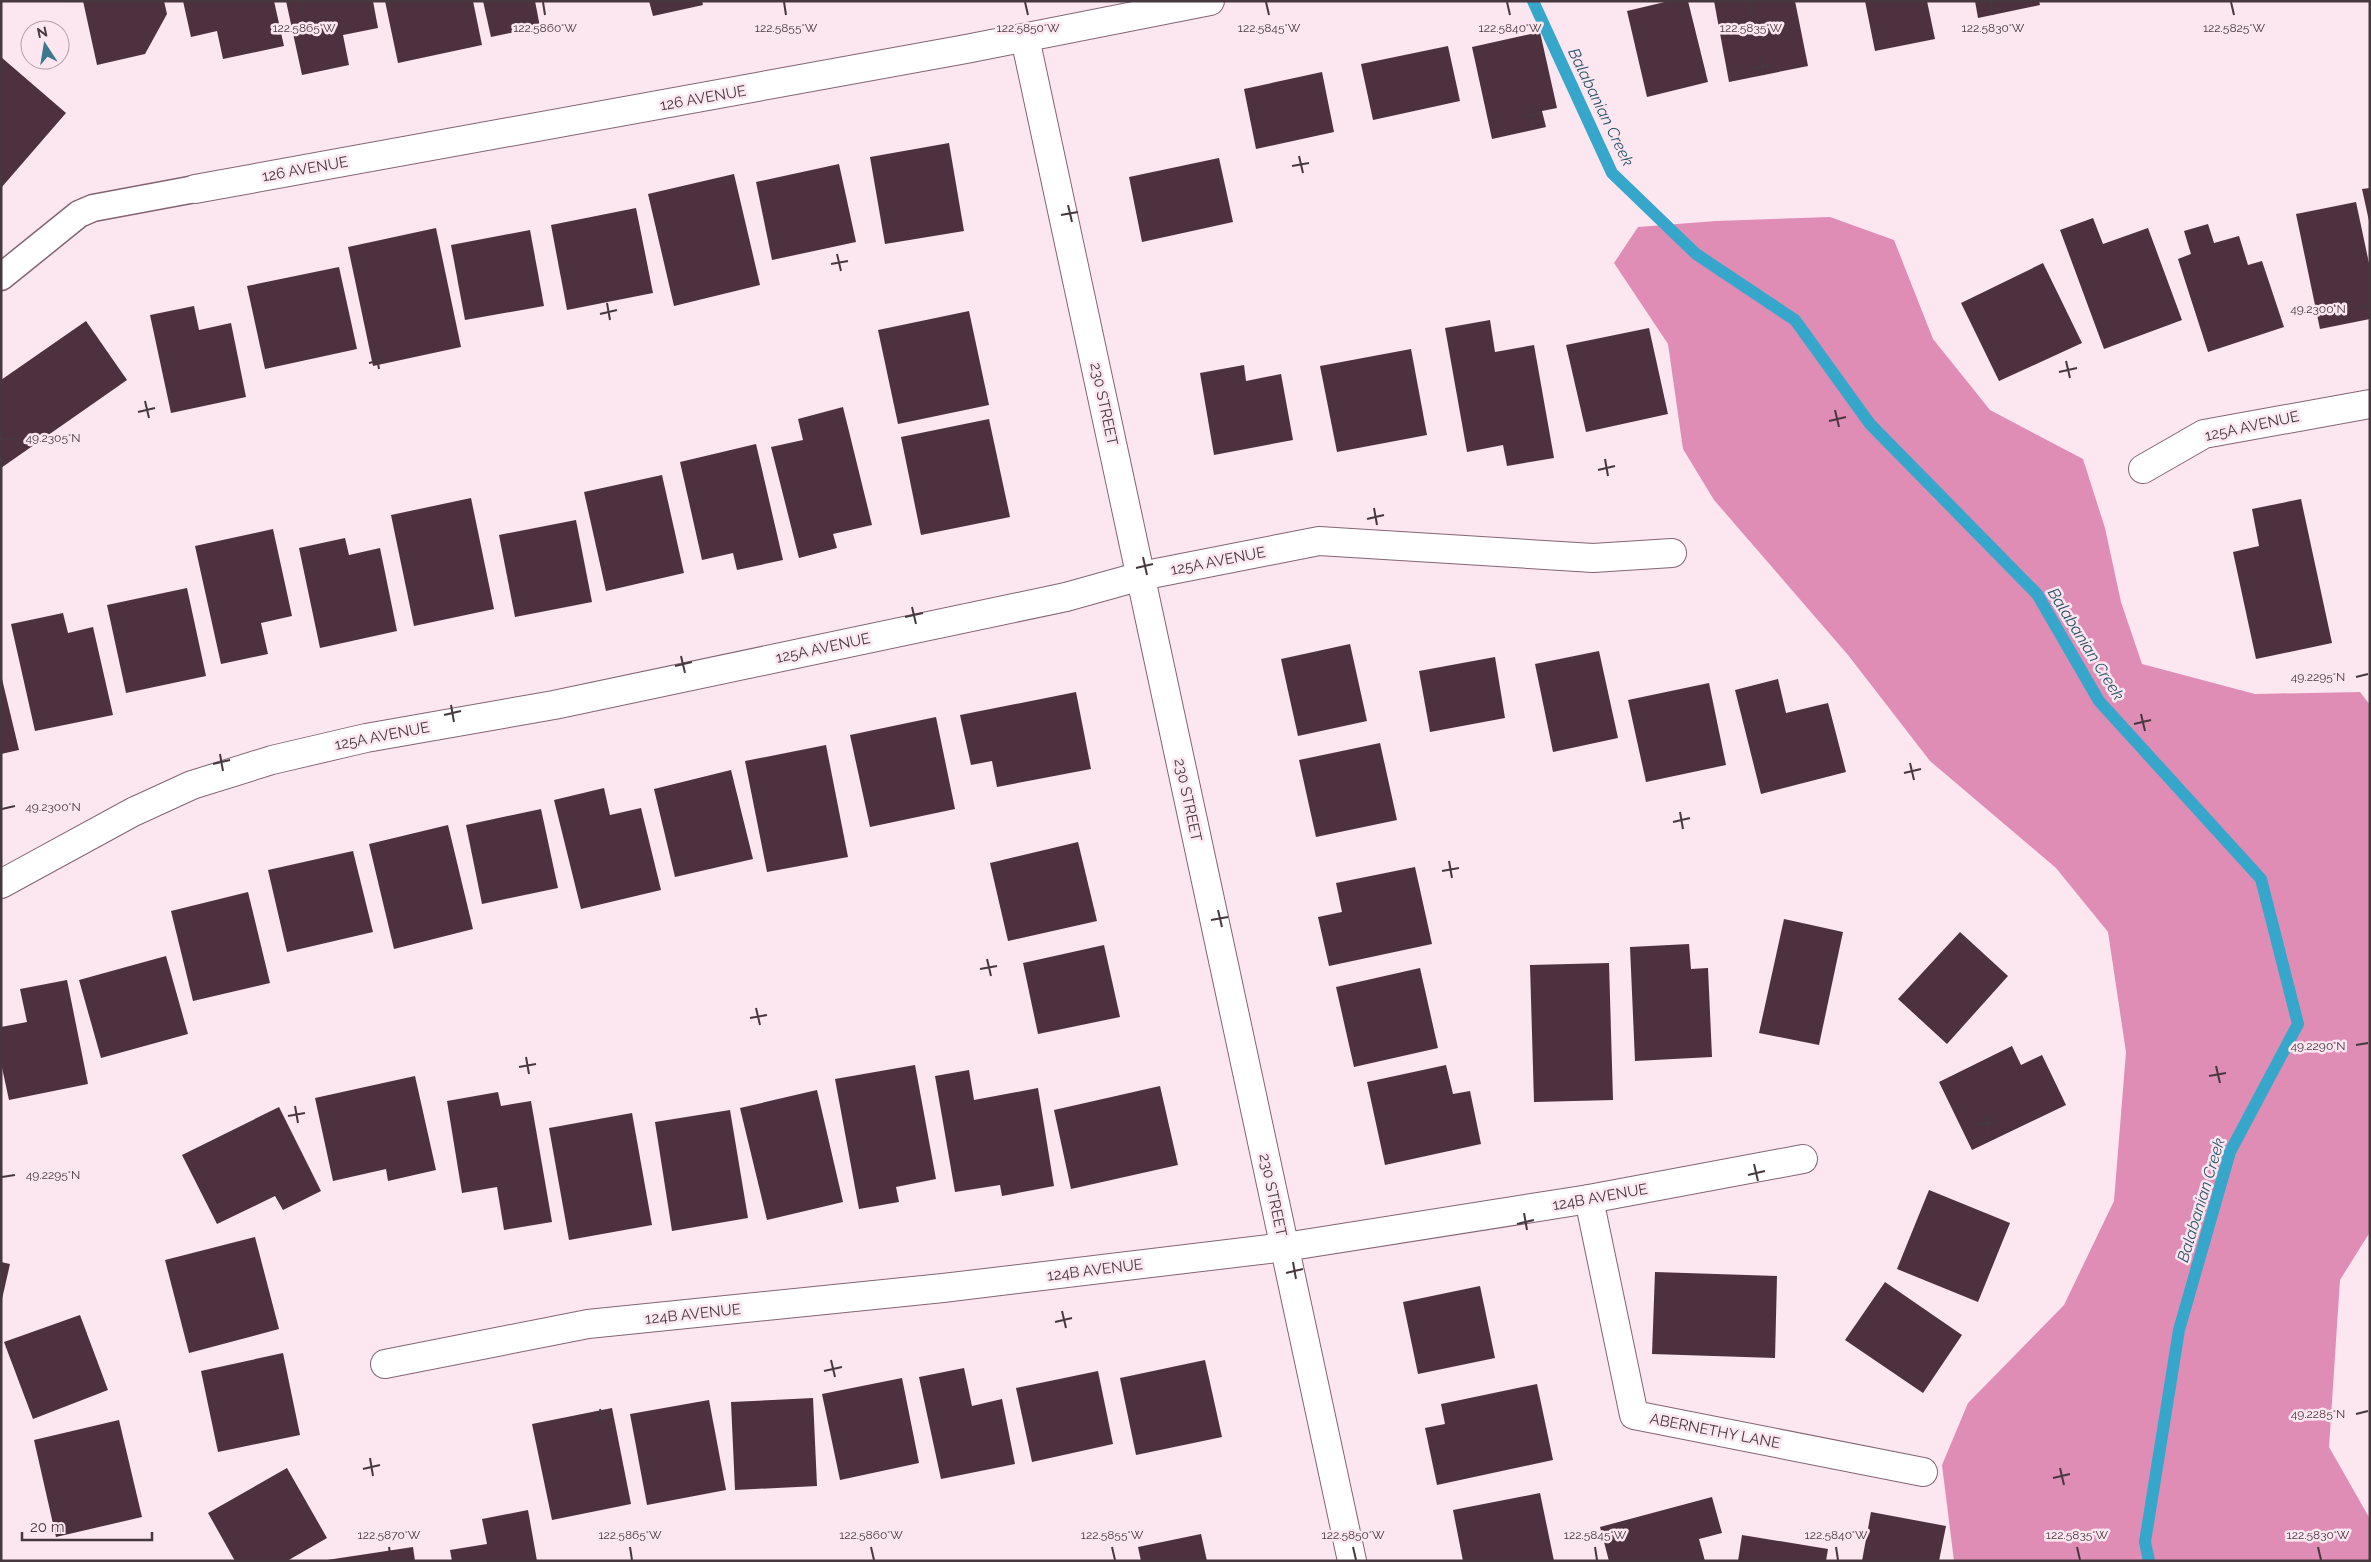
<svg xmlns="http://www.w3.org/2000/svg" width="2371" height="1562" font-family="Raleway,sans-serif">
	<style>
		.forest { fill: #e08db6 }
		.lines { fill: none; stroke-linecap: round; stroke-linejoin: round }
		.stream { stroke: #36a7cb; stroke-width: 12 }
		.building { fill: #4d313f }
		.lane-casing { stroke: #836473; stroke-width: 29 }
		.street-casing { stroke: #836473; stroke-width: 30 }
		.lane { stroke: #fff; stroke-width: 26 }
		.street { stroke: #fff; stroke-width: 28 }
		.ticks { fill: none; stroke: #46383e; stroke-width: 2 }
		.labels { text-anchor: middle; dominant-baseline: central; stroke-width: 5; stroke-linejoin: round; paint-order: stroke }
		.street-label { font-size: 15px; fill: #46383e; stroke: #fce6f0 }
		.water-label { font-size: 16px; font-style: italic; fill: #295667; stroke: #fce6f0 }
		.ticks-label { font-size: 12px; text-anchor: middle; fill: #46383e; stroke: #fce6f0; stroke-width: 5; stroke-linejoin: round; paint-order: stroke }
	</style>
	<rect width="100%" height="100%" fill="#fce6f0"/>
	<path class="forest" d="M 1830,217 L 1894,240 L 1933,339 L 1990,410 L 2083,459 L 2105,528 L 2121,602 L 2142,664 L 2255,694 L 2360,692 L 2370,705 L 2370,1232 L 2340,1280 L 2329,1447 L 2370,1519 L 2370,1561 L 1954,1561 L 1942,1465 L 1968,1403 L 2064,1305 L 2114,1201 L 2126,1052 L 2108,932 L 2056,868 L 1930,761 L 1848,655 L 1714,500 L 1683,449 L 1668,344 L 1614,263 L 1638,227 L 1716,221 Z"/>
	<g class="lines">
		<path class="stream" d="M 1533,1 L 1612,173 L 1696,254 L 1795,320 L 1870,424 L 2037,594 L 2099,701 L 2261,879 L 2298,1024 L 2230,1152 L 2179,1330 L 2145,1542 L 2149,1561"/>
	</g>
	<g class="building">
		<path d="M 83,1 L 164,1 L 167,14 L 145,54 L 97,65 Z"/>
		<path d="M 183,1 L 274,1 L 284,46 L 223,59 L 217,31 L 191,37 Z"/>
		<path d="M 286,1 L 373,1 L 378,28 L 343,35 L 349,65 L 302,75 Z"/>
		<path d="M 385,1 L 473,1 L 482,45 L 398,63 Z"/>
		<path d="M 483,1 L 535,1 L 540,27 L 491,37 Z"/>
		<path d="M 649,1 L 702,1 L 703,5 L 653,16 Z"/>
		<path d="M 1669,1 L 1688,1 L 1708,82 L 1647,97 L 1627,11 Z"/>
		<path d="M 1714,1 L 1795,1 L 1808,66 L 1729,82 Z"/>
		<path d="M 1865,1 L 1927,1 L 1935,39 L 1875,51 Z"/>
		<path d="M 1975,1 L 2039,1 L 2040,5 L 1978,18 Z"/>
		<path d="M 1540,32 L 1557,108 L 1542,111 L 1546,127 L 1492,139 L 1472,47 Z"/>
		<path d="M 1448,46 L 1460,101 L 1373,120 L 1361,64 Z"/>
		<path d="M 1,57 L 66,113 L 1,188 Z"/>
		<path d="M 1322,72 L 1334,132 L 1256,149 L 1244,89 Z"/>
		<path d="M 949,143 L 964,231 L 885,244 L 870,157 Z"/>
		<path d="M 1219,158 L 1233,222 L 1142,242 L 1129,177 Z"/>
		<path d="M 839,164 L 856,242 L 772,260 L 756,182 Z"/>
		<path d="M 734,174 L 760,285 L 674,306 L 648,194 Z"/>
		<path d="M 2370,188 L 2370,221 L 2369,221 L 2362,189 Z"/>
		<path d="M 2356,202 L 2370,268 L 2370,319 L 2320,329 L 2296,214 Z"/>
		<path d="M 636,208 L 653,293 L 567,310 L 551,225 Z"/>
		<path d="M 2093,218 L 2103,244 L 2148,228 L 2182,320 L 2104,349 L 2060,230 Z"/>
		<path d="M 2208,224 L 2214,243 L 2239,236 L 2248,265 L 2262,261 L 2284,327 L 2208,352 L 2178,259 L 2191,254 L 2184,231 Z"/>
		<path d="M 436,228 L 461,347 L 373,366 L 348,247 Z"/>
		<path d="M 530,230 L 544,306 L 465,320 L 451,245 Z"/>
		<path d="M 2043,263 L 2082,343 L 1999,381 L 1961,303 Z"/>
		<path d="M 339,267 L 357,349 L 265,369 L 247,286 Z"/>
		<path d="M 194,306 L 199,330 L 231,323 L 246,397 L 171,413 L 150,315 Z"/>
		<path d="M 969,311 L 989,405 L 898,424 L 878,330 Z"/>
		<path d="M 1490,320 L 1495,352 L 1534,345 L 1554,458 L 1507,466 L 1503,445 L 1467,452 L 1445,328 Z"/>
		<path d="M 86,321 L 127,380 L 1,468 L 1,380 Z"/>
		<path d="M 1649,328 L 1668,414 L 1586,432 L 1566,345 Z"/>
		<path d="M 1411,349 L 1427,435 L 1337,452 L 1320,366 Z"/>
		<path d="M 1244,365 L 1246,381 L 1281,374 L 1293,440 L 1214,455 L 1200,373 Z"/>
		<path d="M 843,407 L 872,525 L 833,534 L 837,548 L 799,558 L 771,447 L 803,440 L 798,419 Z"/>
		<path d="M 989,419 L 1010,517 L 921,535 L 901,437 Z"/>
		<path d="M 756,444 L 783,560 L 737,570 L 733,553 L 702,560 L 680,462 Z"/>
		<path d="M 662,475 L 684,573 L 606,591 L 584,492 Z"/>
		<path d="M 471,498 L 494,609 L 414,626 L 391,515 Z"/>
		<path d="M 2301,499 L 2332,643 L 2256,659 L 2233,552 L 2259,546 L 2252,509 Z"/>
		<path d="M 576,520 L 592,602 L 515,617 L 499,535 Z"/>
		<path d="M 273,529 L 292,616 L 261,623 L 268,654 L 221,664 L 195,546 Z"/>
		<path d="M 345,538 L 349,555 L 380,548 L 397,631 L 320,648 L 299,548 Z"/>
		<path d="M 187,588 L 206,676 L 126,693 L 107,605 Z"/>
		<path d="M 63,613 L 68,633 L 93,627 L 113,715 L 35,731 L 11,624 Z"/>
		<path d="M 1350,644 L 1367,721 L 1298,736 L 1281,659 Z"/>
		<path d="M 1599,651 L 1618,738 L 1553,752 L 1535,664 Z"/>
		<path d="M 1495,657 L 1505,718 L 1430,732 L 1419,671 Z"/>
		<path d="M 2,679 L 19,750 L 1,754 L 1,680 Z"/>
		<path d="M 1778,679 L 1786,713 L 1828,703 L 1846,772 L 1761,794 L 1735,690 Z"/>
		<path d="M 1709,683 L 1726,765 L 1646,782 L 1628,700 Z"/>
		<path d="M 1076,692 L 1091,769 L 997,787 L 992,761 L 971,765 L 960,715 Z"/>
		<path d="M 936,717 L 955,809 L 870,827 L 850,735 Z"/>
		<path d="M 1380,743 L 1397,820 L 1316,837 L 1299,760 Z"/>
		<path d="M 826,745 L 848,857 L 767,872 L 745,761 Z"/>
		<path d="M 731,770 L 753,859 L 675,877 L 654,789 Z"/>
		<path d="M 604,788 L 610,815 L 641,808 L 661,890 L 581,909 L 554,800 Z"/>
		<path d="M 541,809 L 558,888 L 482,904 L 466,825 Z"/>
		<path d="M 448,825 L 473,929 L 394,949 L 369,844 Z"/>
		<path d="M 1078,842 L 1097,921 L 1008,941 L 990,863 Z"/>
		<path d="M 353,851 L 373,932 L 287,952 L 268,870 Z"/>
		<path d="M 1415,867 L 1432,944 L 1329,966 L 1318,917 L 1342,912 L 1336,883 Z"/>
		<path d="M 248,892 L 270,983 L 193,1001 L 171,911 Z"/>
		<path d="M 1784,919 L 1843,932 L 1819,1045 L 1759,1033 Z"/>
		<path d="M 1960,932 L 2008,976 L 1947,1044 L 1898,999 Z"/>
		<path d="M 1689,944 L 1691,969 L 1708,968 L 1712,1057 L 1635,1061 L 1630,947 Z"/>
		<path d="M 1104,945 L 1120,1017 L 1038,1034 L 1023,963 Z"/>
		<path d="M 166,956 L 188,1034 L 101,1058 L 79,980 Z"/>
		<path d="M 1609,963 L 1613,1100 L 1534,1102 L 1530,965 Z"/>
		<path d="M 1420,968 L 1438,1048 L 1354,1067 L 1336,987 Z"/>
		<path d="M 67,980 L 88,1084 L 9,1100 L 1,1063 L 1,1027 L 27,1022 L 20,989 Z"/>
		<path d="M 2012,1046 L 2021,1065 L 2042,1055 L 2066,1105 L 1972,1150 L 1939,1082 Z"/>
		<path d="M 915,1065 L 936,1179 L 896,1187 L 899,1202 L 859,1209 L 835,1079 Z"/>
		<path d="M 1446,1065 L 1453,1094 L 1470,1091 L 1481,1144 L 1385,1165 L 1367,1082 Z"/>
		<path d="M 969,1070 L 974,1100 L 1038,1088 L 1054,1186 L 1002,1196 L 1000,1185 L 955,1192 L 935,1076 Z"/>
		<path d="M 415,1076 L 436,1170 L 388,1181 L 386,1169 L 333,1181 L 315,1098 Z"/>
		<path d="M 1160,1086 L 1178,1165 L 1071,1189 L 1054,1110 Z"/>
		<path d="M 817,1090 L 843,1202 L 767,1220 L 740,1108 Z"/>
		<path d="M 498,1092 L 501,1106 L 531,1101 L 552,1222 L 504,1230 L 497,1187 L 462,1193 L 447,1101 Z"/>
		<path d="M 279,1107 L 321,1191 L 283,1210 L 275,1196 L 217,1224 L 182,1155 Z"/>
		<path d="M 730,1110 L 748,1218 L 672,1231 L 655,1122 Z"/>
		<path d="M 632,1113 L 652,1225 L 569,1240 L 549,1128 Z"/>
		<path d="M 1929,1190 L 2010,1223 L 1978,1302 L 1897,1269 Z"/>
		<path d="M 255,1237 L 279,1329 L 189,1353 L 165,1260 Z"/>
		<path d="M 1,1262 L 10,1264 L 2,1299 L 1,1299 Z"/>
		<path d="M 1655,1272 L 1777,1276 L 1775,1358 L 1652,1354 Z"/>
		<path d="M 1885,1282 L 1962,1335 L 1923,1393 L 1845,1340 Z"/>
		<path d="M 1480,1286 L 1495,1358 L 1418,1374 L 1403,1302 Z"/>
		<path d="M 80,1315 L 108,1390 L 33,1419 L 4,1342 Z"/>
		<path d="M 283,1353 L 300,1435 L 218,1452 L 201,1371 Z"/>
		<path d="M 1205,1360 L 1222,1437 L 1136,1455 L 1120,1378 Z"/>
		<path d="M 964,1368 L 972,1406 L 1002,1399 L 1015,1464 L 941,1479 L 919,1377 Z"/>
		<path d="M 1098,1371 L 1113,1444 L 1032,1462 L 1016,1388 Z"/>
		<path d="M 902,1378 L 919,1463 L 840,1480 L 822,1394 Z"/>
		<path d="M 1537,1384 L 1553,1460 L 1437,1485 L 1425,1428 L 1445,1424 L 1441,1404 Z"/>
		<path d="M 813,1398 L 817,1486 L 735,1490 L 731,1402 Z"/>
		<path d="M 709,1400 L 726,1490 L 647,1505 L 630,1414 Z"/>
		<path d="M 612,1408 L 631,1504 L 552,1520 L 532,1424 Z"/>
		<path d="M 119,1420 L 142,1517 L 56,1537 L 34,1440 Z"/>
		<path d="M 287,1468 L 327,1538 L 287,1561 L 235,1561 L 208,1513 Z"/>
		<path d="M 1540,1493 L 1554,1561 L 1463,1561 L 1453,1510 Z"/>
		<path d="M 1712,1497 L 1722,1533 L 1699,1539 L 1705,1561 L 1609,1561 L 1600,1527 Z"/>
		<path d="M 528,1510 L 537,1561 L 452,1561 L 450,1550 L 487,1544 L 482,1519 Z"/>
		<path d="M 1871,1512 L 1946,1526 L 1939,1561 L 1862,1561 Z"/>
		<path d="M 1201,1534 L 1207,1561 L 1141,1561 L 1138,1547 Z"/>
		<path d="M 1742,1535 L 1828,1549 L 1826,1561 L 1738,1561 Z"/>
		<path d="M 413,1547 L 415,1561 L 327,1561 L 327,1560 Z"/>
	</g>
	<g class="lines">
		<defs>
			<path id="lane" d="M 1,277 L 79,214 L 93,208 L 195,189"/>
			<g id="street">
				<path d="M 1025,38 L 1352,1561"/>
				<path d="M 195,189 L 966,49 L 1210,1"/>
				<path d="M 2143,469 L 2204,434 L 2370,404"/>
				<path d="M 1,884 L 133,812 L 192,785 L 272,760 L 366,738 L 554,705 L 1066,597 L 1141,576 L 1319,541 L 1593,558 L 1672,553"/>
				<path d="M 1589,1199 L 1634,1415 L 1923,1472"/>
				<path d="M 385,1364 L 588,1324 L 943,1288 L 1285,1247 L 1589,1199 L 1803,1159"/>
			</g>
		</defs>
		<use href="#lane" class="lane-casing"/>
		<use href="#street" class="street-casing"/>
		<use href="#lane" class="lane"/>
		<use href="#street" class="street"/>
	</g>
	<path class="ticks" d="M 301,2 L 304,15M 543,2 L 545,15M 784,2 L 786,15M 1025,2 L 1028,15M 1266,2 L 1269,15M 1507,2 L 1510,15M 1749,2 L 1751,15M 1990,2 L 1993,15M 2231,2 L 2234,15M 1760,58 L 1764,75M 1754,68 L 1771,65M 1530,107 L 1533,124M 1523,117 L 1540,114M 1299,156 L 1303,173M 1292,166 L 1309,163M 1068,205 L 1072,222M 1061,215 L 1078,212M 837,254 L 841,271M 831,264 L 848,261M 607,303 L 610,320M 2356,308 L 2368,306M 600,314 L 617,310M 376,352 L 379,369M 2066,361 L 2070,378M 369,363 L 386,359M 2059,372 L 2077,368M 145,401 L 149,418M 1835,410 L 1839,427M 138,412 L 155,408M 1829,421 L 1846,417M 2,440 L 15,438M 1605,459 L 1608,476M 1598,470 L 1615,466M 1374,508 L 1377,525M 1367,519 L 1384,515M 1143,557 L 1147,575M 1136,568 L 1153,564M 912,607 L 916,624M 905,617 L 923,613M 681,656 L 685,673M 675,666 L 692,662M 2356,677 L 2368,674M 451,705 L 454,722M 2141,714 L 2145,731M 444,715 L 461,711M 2134,724 L 2151,720M 220,754 L 223,771M 1910,763 L 1914,780M 213,764 L 230,760M 1904,773 L 1921,769M 2,809 L 15,806M 1680,812 L 1683,829M 1673,822 L 1690,818M 1449,861 L 1452,878M 1442,871 L 1459,868M 1218,910 L 1222,927M 1211,920 L 1228,917M 987,959 L 991,976M 980,969 L 997,966M 756,1008 L 760,1025M 750,1018 L 767,1015M 2356,1045 L 2368,1043M 526,1057 L 529,1074M 2216,1066 L 2220,1083M 519,1067 L 536,1064M 2209,1076 L 2226,1073M 295,1106 L 298,1123M 1985,1115 L 1989,1132M 288,1116 L 305,1113M 1978,1125 L 1996,1122M 1754,1164 L 1758,1181M 1748,1175 L 1765,1171M 2,1177 L 15,1175M 1524,1213 L 1527,1230M 1517,1224 L 1534,1220M 1293,1262 L 1296,1279M 1286,1273 L 1303,1269M 1062,1311 L 1066,1328M 1055,1322 L 1072,1318M 831,1360 L 835,1377M 824,1371 L 842,1367M 600,1409 L 604,1427M 2356,1414 L 2368,1411M 594,1420 L 611,1416M 370,1458 L 373,1476M 2060,1468 L 2064,1485M 363,1469 L 380,1465M 2053,1478 L 2070,1474M 389,1547 L 391,1560M 630,1547 L 632,1560M 871,1547 L 874,1560M 1112,1547 L 1115,1560M 1353,1547 L 1356,1560M 1595,1547 L 1597,1560M 1836,1547 L 1838,1560M 2077,1547 L 2080,1560M 2318,1547 L 2321,1560"/>
	<g class="labels">
		<g class="street-label">
			<text transform="translate(703 98) rotate(-10)">126 AVENUE</text>
			<text transform="translate(305 169) rotate(-10)">126 AVENUE</text>
			<text transform="translate(1104 404) rotate(78)">230 STREET</text>
			<text transform="translate(2252 426) rotate(-12)">125A AVENUE</text>
			<text transform="translate(1218 561) rotate(-11)">125A AVENUE</text>
			<text transform="translate(823 648) rotate(-12)">125A AVENUE</text>
			<text transform="translate(382 736) rotate(-11)">125A AVENUE</text>
			<text transform="translate(1188 800) rotate(78)">230 STREET</text>
			<text transform="translate(1273 1195) rotate(78)">230 STREET</text>
			<text transform="translate(1600 1197) rotate(-10)">124B AVENUE</text>
			<text transform="translate(1095 1270) rotate(-7)">124B AVENUE</text>
			<text transform="translate(693 1314) rotate(-6)">124B AVENUE</text>
			<text transform="translate(1715 1431) rotate(11)">ABERNETHY LANE</text>
		</g>
		<g class="water-label">
			<text transform="translate(1601 107) rotate(64)">Balabanian Creek</text>
			<text transform="translate(2086 644) rotate(58)">Balabanian Creek</text>
			<text transform="translate(2201 1200) rotate(-73)">Balabanian Creek</text>
		</g>
	</g>
	<g class="ticks-label">
		<text x="304" y="32">122.5865°W</text>
		<text x="545" y="32">122.5860°W</text>
		<text x="786" y="32">122.5855°W</text>
		<text x="1028" y="32">122.5850°W</text>
		<text x="1269" y="32">122.5845°W</text>
		<text x="1510" y="32">122.5840°W</text>
		<text x="1751" y="32">122.5835°W</text>
		<text x="1993" y="32">122.5830°W</text>
		<text x="2234" y="32">122.5825°W</text>
		<text x="2318" y="313">49.2300°N</text>
		<text x="53" y="442">49.2305°N</text>
		<text x="2318" y="681">49.2295°N</text>
		<text x="53" y="811">49.2300°N</text>
		<text x="2318" y="1050">49.2290°N</text>
		<text x="53" y="1179">49.2295°N</text>
		<text x="2318" y="1418">49.2285°N</text>
		<text x="389" y="1539">122.5870°W</text>
		<text x="630" y="1539">122.5865°W</text>
		<text x="871" y="1539">122.5860°W</text>
		<text x="1112" y="1539">122.5855°W</text>
		<text x="1353" y="1539">122.5850°W</text>
		<text x="1595" y="1539">122.5845°W</text>
		<text x="1836" y="1539">122.5840°W</text>
		<text x="2077" y="1539">122.5835°W</text>
		<text x="2318" y="1539">122.5830°W</text>
	</g>
	<rect width="2371" height="1562" fill="none" stroke="#46383e" stroke-width="5"/>
	<g transform="translate(45 45) rotate(348)"><circle r="24" fill="#fce6f0" stroke="#b3a0a9"/>
	<path d="M0-4L9 19L0 12L-9 19Z" fill="#3c798f"/>
	<text y="-8" font-size="14" font-weight="bold" text-anchor="middle" fill="#46383e">N</text>
	</g>
	<path d="M22 1532v8h130v-8" fill="none" stroke="#46383e" stroke-width="2.5"/>
	<text x="30" y="1532" font-size="15" fill="#46383e" stroke="#fce6f0" stroke-width="4" paint-order="stroke">20 m</text>
</svg>
